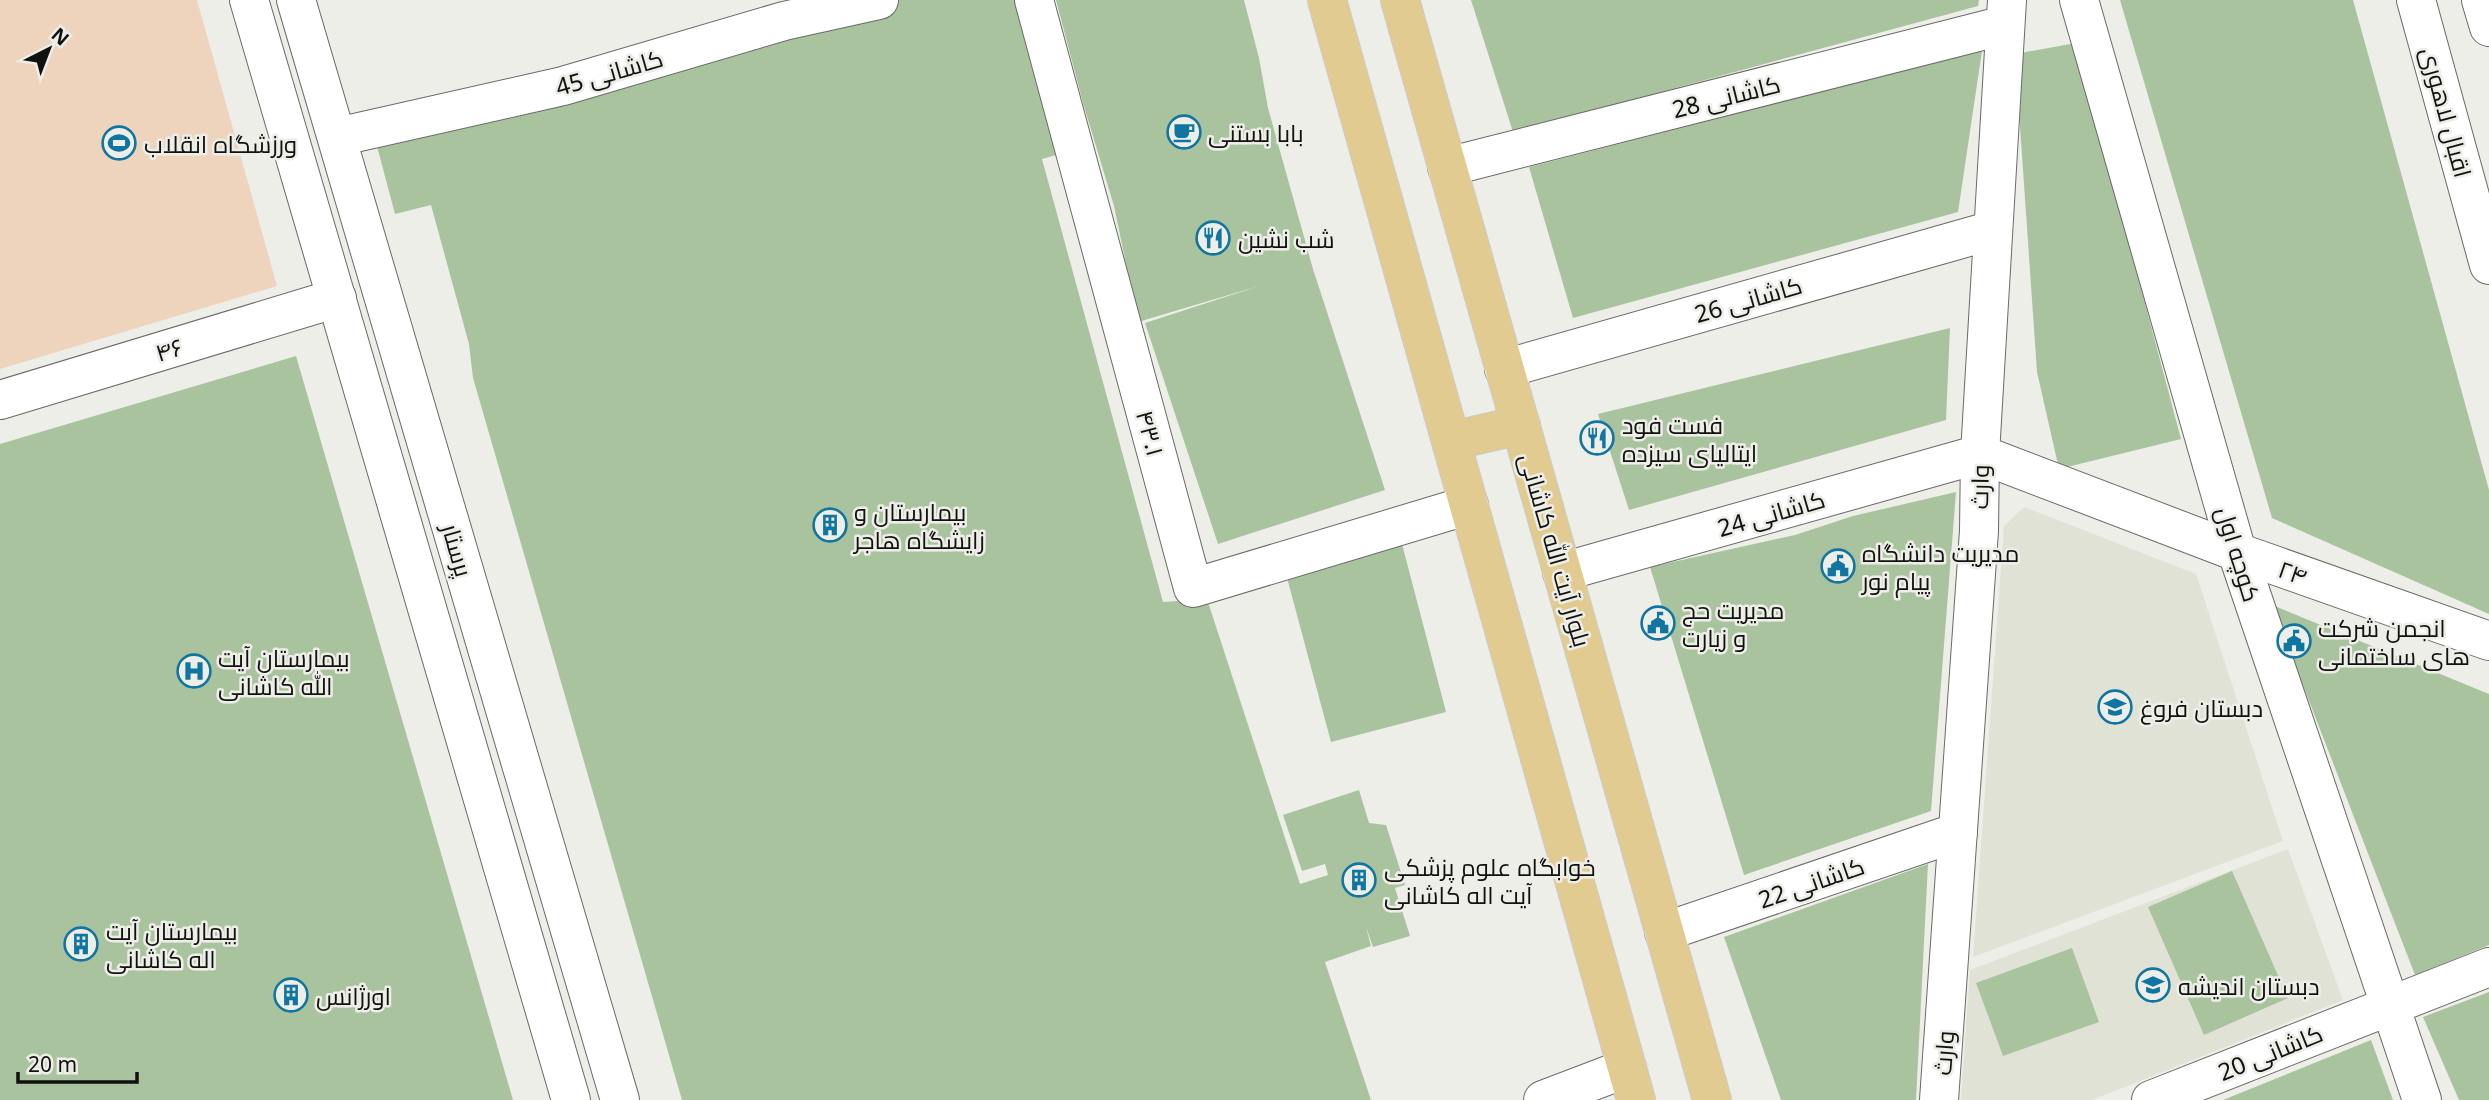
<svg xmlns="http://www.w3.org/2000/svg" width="2489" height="1100" font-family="'Noto Sans',Cairo,sans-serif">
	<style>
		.built { fill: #e0e2d5 }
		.green { fill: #eed4bd }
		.building { fill: #a9c39f }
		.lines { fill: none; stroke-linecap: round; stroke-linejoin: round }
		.street-casing { stroke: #6a6b66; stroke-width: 40 }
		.secondary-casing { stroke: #6a6b66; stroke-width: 40 }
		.primary-casing { stroke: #cbcbca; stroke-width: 40 }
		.street { stroke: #fff; stroke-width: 38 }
		.secondary { stroke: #fff; stroke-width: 38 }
		.primary { stroke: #e2cb90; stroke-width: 38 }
		.labels { text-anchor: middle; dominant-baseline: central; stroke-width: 5; stroke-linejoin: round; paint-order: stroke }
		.street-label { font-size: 24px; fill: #11110f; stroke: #edeee8 }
		.poi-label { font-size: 24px; fill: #11110f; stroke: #edeee8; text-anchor: start }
	</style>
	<rect width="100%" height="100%" fill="#edeee8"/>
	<g class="built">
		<path d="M 2024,507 L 2196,574 L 2283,841 L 1973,957 L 2004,526 Z"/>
		<path d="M 2288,849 L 2343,1000 L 2092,1100 L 1961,1100 L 1970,970 Z"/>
	</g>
	<path class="green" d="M 0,0 L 197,0 L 277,286 L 0,369 Z"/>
	<g class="building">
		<path d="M 897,0 L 1016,0 L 1060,154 L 1042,159 L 1163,602 L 1207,599 L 1300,884 L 1328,875 L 1325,864 L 1302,871 L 1283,815 L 1359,790 L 1369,823 L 1386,825 L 1405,885 L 1395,888 L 1410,936 L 1373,947 L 1366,927 L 1371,946 L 1325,962 L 1371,1100 L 682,1100 L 473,378 L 469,344 L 431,205 L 395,214 L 374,135 Z"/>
		<path d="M 1056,0 L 1244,0 L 1259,58 L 1268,108 L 1313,269 L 1385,490 L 1218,544 L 1145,323 L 1259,286 L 1138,322 L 1114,206 L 1083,103 Z"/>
		<path d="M 1471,0 L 1979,0 L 1978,6 L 1513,132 Z"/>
		<path d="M 2120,0 L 2353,0 L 2489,490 L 2489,614 L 2272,518 Z"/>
		<path d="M 2076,43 L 2181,439 L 2059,469 L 2037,372 L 2015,54 Z"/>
		<path d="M 1982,51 L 1958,212 L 1573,318 L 1529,167 Z"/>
		<path d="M 1950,328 L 1946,420 L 1629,510 L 1598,414 Z"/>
		<path d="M 296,356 L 513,1100 L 0,1100 L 0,444 Z"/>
		<path d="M 1956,492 L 1931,811 L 1744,875 L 1650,567 L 1795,535 L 1853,516 Z"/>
		<path d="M 1402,544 L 1446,712 L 1331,742 L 1286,574 Z"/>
		<path d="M 2272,605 L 2489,694 L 2489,945 L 2415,975 Z"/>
		<path d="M 1928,864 L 1916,1100 L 1781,1100 L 1724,937 Z"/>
		<path d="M 2232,871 L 2288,998 L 2204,1035 L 2148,907 Z"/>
		<path d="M 2072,948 L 2099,1022 L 2003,1056 L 1976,983 Z"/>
		<path d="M 2489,992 L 2489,1100 L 2459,1100 L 2423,1017 Z"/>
		<path d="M 2371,1040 L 2393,1100 L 2223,1100 Z"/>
	</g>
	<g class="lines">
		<defs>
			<g id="street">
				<path d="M 1034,0 L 1193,588 L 1469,505"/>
				<path d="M 2079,0 L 2237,552 L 2422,1100"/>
				<path d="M 337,137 L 563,86 L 784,21 L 879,0"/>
				<path d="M 1447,167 L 2005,25"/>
				<path d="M 1504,369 L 1993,230"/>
				<path d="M 0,400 L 337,298"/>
				<path d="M 1562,572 L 1980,454 L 2237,552 L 2489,641"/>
				<path d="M 1664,932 L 1958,832"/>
				<path d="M 1543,1100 L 1627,1068"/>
				<path d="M 1939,1100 L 1979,531 L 1980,454 L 2007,0"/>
				<path d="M 2151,1100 L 2489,967"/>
			</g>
			<g id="secondary">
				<path d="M 249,0 L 571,1100"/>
				<path d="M 296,0 L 620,1100"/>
				<path d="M 2416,0 L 2489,265"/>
				<path d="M 2481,0 L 2489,27"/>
			</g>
			<g id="primary">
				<path d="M 1327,0 L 1636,1100"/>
				<path d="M 1400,0 L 1712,1100"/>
				<path d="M 1451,441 L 1521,425"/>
			</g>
		</defs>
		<use href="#street" class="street-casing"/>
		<use href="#secondary" class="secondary-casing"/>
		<use href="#primary" class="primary-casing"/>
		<use href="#street" class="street"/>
		<use href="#secondary" class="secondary"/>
		<use href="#primary" class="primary"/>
	</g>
	<defs>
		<symbol id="cafe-ring" viewBox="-11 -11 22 22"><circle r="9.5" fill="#edeee8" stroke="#1075a1" stroke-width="1.5"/><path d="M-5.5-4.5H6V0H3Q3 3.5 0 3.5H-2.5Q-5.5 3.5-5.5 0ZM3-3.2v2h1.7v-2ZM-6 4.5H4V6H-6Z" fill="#1075a1"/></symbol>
		<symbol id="stadium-ring" viewBox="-11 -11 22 22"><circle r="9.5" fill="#edeee8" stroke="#1075a1" stroke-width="1.5"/><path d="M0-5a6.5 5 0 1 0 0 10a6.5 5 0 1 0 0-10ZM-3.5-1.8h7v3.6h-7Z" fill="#1075a1"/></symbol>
		<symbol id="restaurant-ring" viewBox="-11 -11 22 22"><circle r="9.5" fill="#edeee8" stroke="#1075a1" stroke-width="1.5"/><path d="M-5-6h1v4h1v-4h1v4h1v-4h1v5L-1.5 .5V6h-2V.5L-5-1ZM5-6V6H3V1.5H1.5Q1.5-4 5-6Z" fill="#1075a1"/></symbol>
		<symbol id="building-ring" viewBox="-11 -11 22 22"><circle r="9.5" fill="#edeee8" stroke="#1075a1" stroke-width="1.5"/><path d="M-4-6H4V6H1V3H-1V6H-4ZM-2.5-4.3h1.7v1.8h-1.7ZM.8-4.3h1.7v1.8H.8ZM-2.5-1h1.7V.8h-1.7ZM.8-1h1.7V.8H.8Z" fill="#1075a1"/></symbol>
		<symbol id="civic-ring" viewBox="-11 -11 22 22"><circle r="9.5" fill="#edeee8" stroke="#1075a1" stroke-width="1.5"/><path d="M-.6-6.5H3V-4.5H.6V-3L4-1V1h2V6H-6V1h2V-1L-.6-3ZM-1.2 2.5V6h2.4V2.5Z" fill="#1075a1"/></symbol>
		<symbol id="hospital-ring" viewBox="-11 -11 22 22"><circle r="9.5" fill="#edeee8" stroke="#1075a1" stroke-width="1.5"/><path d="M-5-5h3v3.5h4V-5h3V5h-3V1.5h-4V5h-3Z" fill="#1075a1"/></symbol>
		<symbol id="school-ring" viewBox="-11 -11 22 22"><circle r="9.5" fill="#edeee8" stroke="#1075a1" stroke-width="1.5"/><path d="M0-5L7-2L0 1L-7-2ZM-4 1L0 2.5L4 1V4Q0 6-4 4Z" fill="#1075a1"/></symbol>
	</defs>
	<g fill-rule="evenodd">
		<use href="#cafe-ring" x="1165" y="113" width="38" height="38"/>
		<use href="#stadium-ring" x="100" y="124" width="38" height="38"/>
		<use href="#restaurant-ring" x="1194" y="219" width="38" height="38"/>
		<use href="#restaurant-ring" x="1578" y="419" width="38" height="38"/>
		<use href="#building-ring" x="811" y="506" width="38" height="38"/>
		<use href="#civic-ring" x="1819" y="547" width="38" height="38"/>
		<use href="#civic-ring" x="1639" y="604" width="38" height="38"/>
		<use href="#civic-ring" x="2275" y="622" width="38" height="38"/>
		<use href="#hospital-ring" x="175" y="652" width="38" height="38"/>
		<use href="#school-ring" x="2096" y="688" width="38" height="38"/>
		<use href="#building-ring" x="1340" y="861" width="38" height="38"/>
		<use href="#building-ring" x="62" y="925" width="38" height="38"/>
		<use href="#school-ring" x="2134" y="966" width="38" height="38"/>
		<use href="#building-ring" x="272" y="976" width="38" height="38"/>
	</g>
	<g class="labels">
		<g class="street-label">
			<text transform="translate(609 72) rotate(-16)">کاشانی 45</text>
			<text transform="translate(1726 96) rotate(-14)">کاشانی 28</text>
			<text transform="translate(2447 112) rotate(75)">اقبال لاهوری</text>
			<text transform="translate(1748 299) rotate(-16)">کاشانی 26</text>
			<text transform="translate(169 349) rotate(-17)">۴۶</text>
			<text transform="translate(1151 433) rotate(75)">۴۳.۱</text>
			<text transform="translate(1979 487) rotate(-89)">وارث</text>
			<text transform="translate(1771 513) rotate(-16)">کاشانی 24</text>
			<text transform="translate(458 550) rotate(74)">پرستار</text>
			<text transform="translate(1556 550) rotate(74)">بلوار آیت الله کاشانی</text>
			<text transform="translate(2239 554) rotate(73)">کوچه اول</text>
			<text transform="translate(2293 572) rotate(19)">۲۴</text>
			<text transform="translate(1811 882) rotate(-19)">کاشانی 22</text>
			<text transform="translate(2270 1052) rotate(-22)">کاشانی 20</text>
			<text transform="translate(1943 1053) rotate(-86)">وارث</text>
		</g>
		<g class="poi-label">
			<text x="1208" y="132">بابا بستنی</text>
			<text x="144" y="143">ورزشگاه انقلاب</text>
			<text x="1238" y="238">شب نشین</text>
			<text x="1622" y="424">فست فود<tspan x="1622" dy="28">ایتالیای سیزده</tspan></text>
			<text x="854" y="511">بیمارستان و<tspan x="854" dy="28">زایشگاه هاجر</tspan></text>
			<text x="1862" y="552">مدیریت دانشگاه<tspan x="1862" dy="28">پیام نور</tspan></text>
			<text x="1682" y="609">مدیریت حج<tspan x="1682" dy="28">و زیارت</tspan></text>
			<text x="2318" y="627">انجمن شرکت<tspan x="2318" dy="28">های ساختمانی</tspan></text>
			<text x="218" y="657">بیمارستان آیت<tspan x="218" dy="28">الله کاشانی</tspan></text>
			<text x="2140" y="707">دبستان فروغ</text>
			<text x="1384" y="866">خوابگاه علوم پزشکی<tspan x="1384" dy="28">آیت اله کاشانی</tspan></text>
			<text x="106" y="930">بیمارستان آیت<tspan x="106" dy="28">اله کاشانی</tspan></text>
			<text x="2178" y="985">دبستان اندیشه</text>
			<text x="316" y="995">اورژانس</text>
		</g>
	</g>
	<g transform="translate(49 49) rotate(42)" stroke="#edeee8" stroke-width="5" paint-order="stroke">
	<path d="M0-5L12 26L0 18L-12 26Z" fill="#11110f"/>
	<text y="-10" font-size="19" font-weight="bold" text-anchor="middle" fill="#11110f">N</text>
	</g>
	<path d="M18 1072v10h119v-10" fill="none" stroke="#11110f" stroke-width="3.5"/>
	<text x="28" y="1072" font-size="21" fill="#11110f" stroke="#edeee8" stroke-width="5" paint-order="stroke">20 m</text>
</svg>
